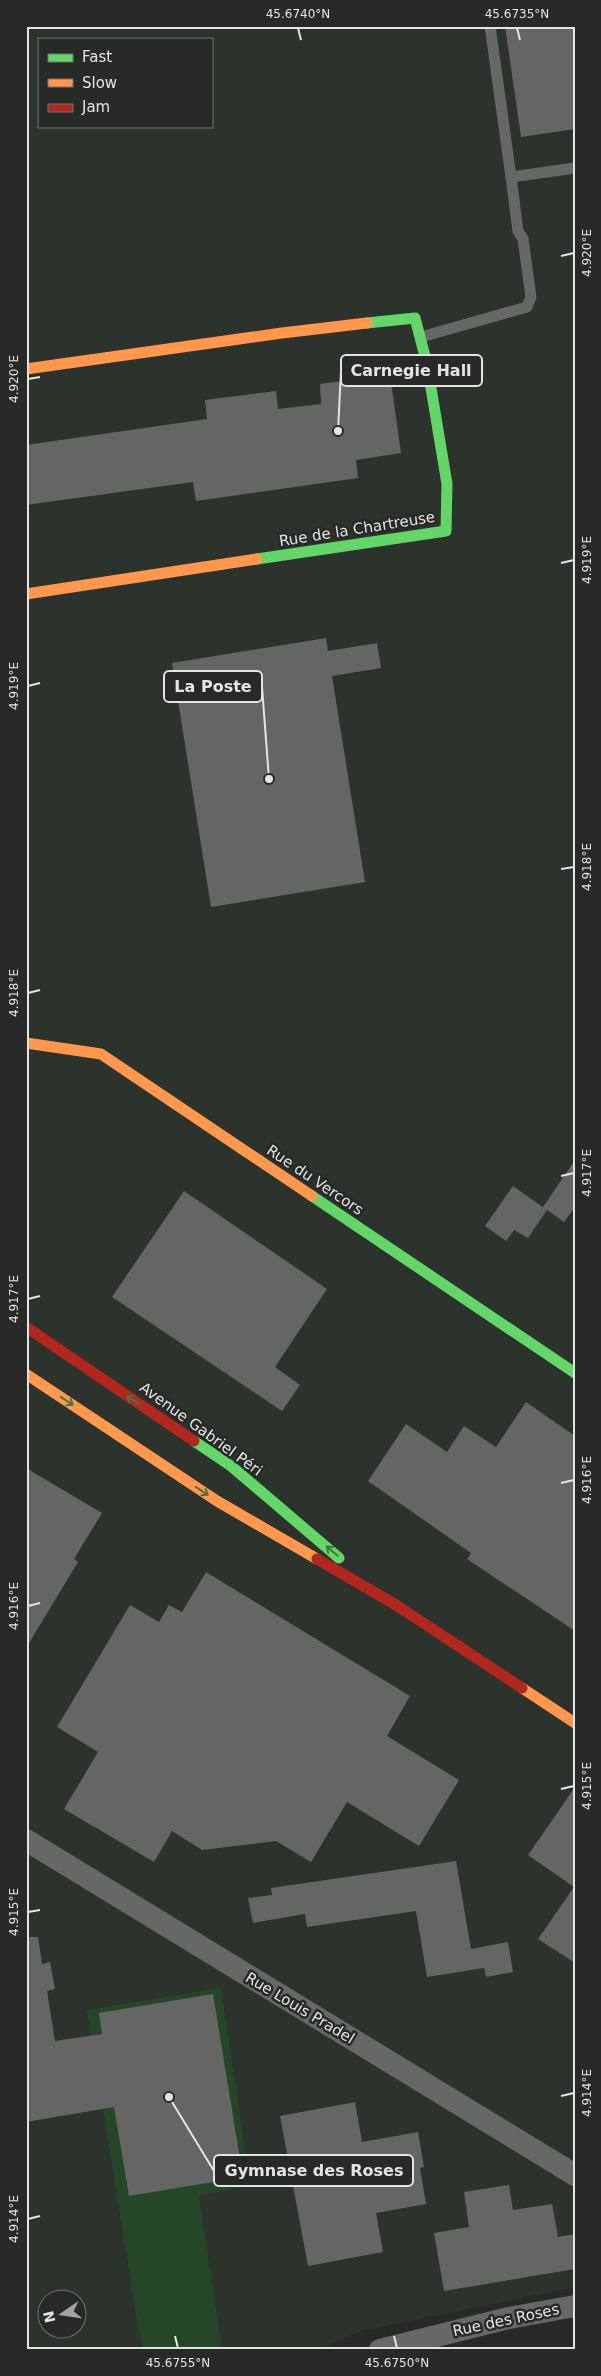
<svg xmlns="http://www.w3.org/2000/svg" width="601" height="2376" font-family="'DejaVu Sans',sans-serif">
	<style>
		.built { fill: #2c332c; fill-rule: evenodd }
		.green { fill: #264628 }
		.building { fill: #656565 }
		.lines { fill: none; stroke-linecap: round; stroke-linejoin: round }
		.lane { stroke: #676767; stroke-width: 11 }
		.street { stroke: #676767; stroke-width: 22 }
		.fast { stroke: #63d668; stroke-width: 11 }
		.slow { stroke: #ff974d; stroke-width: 11 }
		.jam { stroke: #b3261e; stroke-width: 11 }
		.oneway { stroke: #437745 }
		.ticks { fill: none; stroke: #e3e4e3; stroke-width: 2 }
		.labels { text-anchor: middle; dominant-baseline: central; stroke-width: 5; stroke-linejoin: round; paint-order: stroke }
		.street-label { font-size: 15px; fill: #e3e4e3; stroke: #282a28 }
		.leader { fill: none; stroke: #e3e4e3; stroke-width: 2 }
		.callout-dot { fill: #e3e4e3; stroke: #282a28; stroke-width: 2 }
		.callout { fill: #282a28; stroke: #e3e4e3; stroke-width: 2 }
		.callout-label { font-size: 16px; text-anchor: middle; font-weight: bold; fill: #e3e4e3 }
		.neatline { fill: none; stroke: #e3e4e3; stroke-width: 2 }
		.ticks-label { font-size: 12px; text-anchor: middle; fill: #e3e4e3 }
	</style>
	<rect width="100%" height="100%" fill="#292929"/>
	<path class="built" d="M 26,26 L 575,26 L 575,2287 L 360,2331 L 319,2350 L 26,2350 ZM 39,39 L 211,39 L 211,126 L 39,126 ZM 48,2298 L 78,2298 L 78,2328 L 48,2328 Z"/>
	<path class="green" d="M 221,1988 L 250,2185 L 199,2196 L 222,2350 L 142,2350 L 87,2010 Z"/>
	<g class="building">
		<path d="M 505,26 L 575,26 L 575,129 L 521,137 Z"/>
		<path d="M 390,375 L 401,453 L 356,460 L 358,478 L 196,501 L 193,482 L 26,505 L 26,445 L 207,419 L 205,400 L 276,391 L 278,409 L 321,404 L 320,384 Z"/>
		<path d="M 326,638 L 328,651 L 377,643 L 381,668 L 332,676 L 365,882 L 211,907 L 172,663 Z"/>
		<path d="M 575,1160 L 575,1207 L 564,1222 L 543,1207 Z"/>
		<path d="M 513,1186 L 547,1210 L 528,1238 L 514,1230 L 506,1241 L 485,1226 Z"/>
		<path d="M 184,1191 L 327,1289 L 275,1367 L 300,1385 L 282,1411 L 112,1297 Z"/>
		<path d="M 526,1402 L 575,1436 L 575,1631 L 467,1559 L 471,1553 L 368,1481 L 406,1424 L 447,1452 L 464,1426 L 496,1447 Z"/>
		<path d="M 26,1468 L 102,1513 L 74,1559 L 78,1562 L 26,1648 Z"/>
		<path d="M 206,1572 L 410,1696 L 387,1736 L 459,1780 L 419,1846 L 347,1802 L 311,1862 L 276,1841 L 202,1850 L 172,1831 L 154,1862 L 64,1809 L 98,1752 L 57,1727 L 130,1605 L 159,1622 L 169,1605 L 182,1612 Z"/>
		<path d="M 575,1787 L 575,1963 L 538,1939 L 574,1887 L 528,1855 Z"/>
		<path d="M 456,1861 L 471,1949 L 508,1942 L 513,1972 L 486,1977 L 484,1968 L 427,1977 L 416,1911 L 307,1927 L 305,1914 L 253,1923 L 248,1898 L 272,1895 L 271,1888 Z"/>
		<path d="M 26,1937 L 38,1937 L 42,1964 L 50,1962 L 55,1989 L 47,1991 L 55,2041 L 102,2034 L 99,2013 L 213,1994 L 243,2177 L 129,2196 L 114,2107 L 26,2122 Z"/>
		<path d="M 355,2102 L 362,2142 L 418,2132 L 424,2167 L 420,2168 L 426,2204 L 376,2213 L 383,2252 L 308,2266 L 280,2116 Z"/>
		<path d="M 509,2185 L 513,2210 L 552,2204 L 558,2237 L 575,2234 L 575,2269 L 444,2291 L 434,2233 L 469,2227 L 464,2192 Z"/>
	</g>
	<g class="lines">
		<g class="lane">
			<path d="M 490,26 L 511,177"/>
			<path d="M 421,337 L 527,307 L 531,297 L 523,239 L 518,231 L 511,177 L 575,168"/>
		</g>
		<g class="street">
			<path d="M 26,1840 L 575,2175"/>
			<path d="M 380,2350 L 509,2318 L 575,2306"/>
		</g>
		<g class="fast">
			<path d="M 257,559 L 446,531 L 447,484 L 427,364 L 415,318 L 367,323"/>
			<path d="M 312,1196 L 575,1373"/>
			<path d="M 194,1441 L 231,1466 L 339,1558"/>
		</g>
		<g class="slow">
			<path d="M 26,369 L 282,333 L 367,323"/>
			<path d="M 26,594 L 257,559"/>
			<path d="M 26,1043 L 101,1054 L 312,1196"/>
			<path d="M 26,1374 L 217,1501 L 317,1559"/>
			<path d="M 522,1688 L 575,1723"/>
		</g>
		<g class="jam">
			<path d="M 26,1327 L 194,1441"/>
			<path d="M 317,1559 L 396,1605 L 522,1688"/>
		</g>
	</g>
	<defs><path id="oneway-shaft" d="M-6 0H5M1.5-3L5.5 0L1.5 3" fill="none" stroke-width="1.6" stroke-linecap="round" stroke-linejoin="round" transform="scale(1.25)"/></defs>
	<g class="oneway">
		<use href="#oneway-shaft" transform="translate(133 1400) rotate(-146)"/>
		<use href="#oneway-shaft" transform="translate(67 1401) rotate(34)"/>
		<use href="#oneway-shaft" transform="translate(202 1491) rotate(34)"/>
		<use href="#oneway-shaft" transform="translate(332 1551) rotate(-140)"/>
	</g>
	<path class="ticks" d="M 298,28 L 301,40M 517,28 L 520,40M 561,256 L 574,253M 28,379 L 40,377M 561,563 L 574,560M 28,686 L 40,683M 561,869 L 574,867M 28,993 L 40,990M 561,1176 L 574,1173M 28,1299 L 40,1296M 561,1483 L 574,1480M 28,1606 L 40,1603M 561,1789 L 574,1786M 28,1912 L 40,1910M 561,2096 L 574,2093M 28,2219 L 40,2216M 175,2336 L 178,2348M 394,2336 L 397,2348"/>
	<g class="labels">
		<g class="street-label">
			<text transform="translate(357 529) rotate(-9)">Rue de la Chartreuse</text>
			<text transform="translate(315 1180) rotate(34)">Rue du Vercors</text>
			<text transform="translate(201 1429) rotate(36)">Avenue Gabriel Péri</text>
			<text transform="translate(300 2008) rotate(31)">Rue Louis Pradel</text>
			<text transform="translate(506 2320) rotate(-12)">Rue des Roses</text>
		</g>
	</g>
	<path class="leader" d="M338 431L341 371M269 779L262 687M169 2097L214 2171"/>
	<g class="callout-dot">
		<circle cx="338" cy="431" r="5"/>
		<circle cx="269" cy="779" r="5"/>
		<circle cx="169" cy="2097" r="5"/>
	</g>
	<g class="callout">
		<rect x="341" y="355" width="141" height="31" rx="5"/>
		<rect x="164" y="671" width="98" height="31" rx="5"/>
		<rect x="214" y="2155" width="199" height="31" rx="5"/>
	</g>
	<g class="callout-label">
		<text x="411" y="376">Carnegie Hall</text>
		<text x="213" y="692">La Poste</text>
		<text x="314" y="2176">Gymnase des Roses</text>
	</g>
	<rect width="601" height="2376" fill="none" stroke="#282a28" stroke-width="55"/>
	<rect x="38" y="38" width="175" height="90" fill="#282a28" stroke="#737473"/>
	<rect x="48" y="54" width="25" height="8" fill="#63d668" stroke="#737473"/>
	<text x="82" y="62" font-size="15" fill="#e3e4e3">Fast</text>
	<rect x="48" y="79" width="25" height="8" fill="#ff974d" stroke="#737473"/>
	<text x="82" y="88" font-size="15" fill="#e3e4e3">Slow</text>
	<rect x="48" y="104" width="25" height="8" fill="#b3261e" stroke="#737473"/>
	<text x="82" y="112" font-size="15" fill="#e3e4e3">Jam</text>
	<g transform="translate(62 2314) rotate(257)"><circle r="24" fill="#282a28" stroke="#737473"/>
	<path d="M0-4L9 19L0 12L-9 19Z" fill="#a2a3a2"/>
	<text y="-8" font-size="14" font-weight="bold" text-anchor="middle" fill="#e3e4e3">N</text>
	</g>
	<rect x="28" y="28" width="546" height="2320" class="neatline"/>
	<g class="ticks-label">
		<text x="298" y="18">45.6740°N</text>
		<text x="517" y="18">45.6735°N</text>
		<text transform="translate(587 253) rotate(-90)" y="4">4.920°E</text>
		<text transform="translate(14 379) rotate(-90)" y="4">4.920°E</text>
		<text transform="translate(587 560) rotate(-90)" y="4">4.919°E</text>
		<text transform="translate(14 686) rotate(-90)" y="4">4.919°E</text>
		<text transform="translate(587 867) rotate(-90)" y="4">4.918°E</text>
		<text transform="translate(14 993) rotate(-90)" y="4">4.918°E</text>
		<text transform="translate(587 1173) rotate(-90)" y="4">4.917°E</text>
		<text transform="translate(14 1299) rotate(-90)" y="4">4.917°E</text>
		<text transform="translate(587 1480) rotate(-90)" y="4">4.916°E</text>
		<text transform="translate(14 1606) rotate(-90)" y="4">4.916°E</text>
		<text transform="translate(587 1786) rotate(-90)" y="4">4.915°E</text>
		<text transform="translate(14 1912) rotate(-90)" y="4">4.915°E</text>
		<text transform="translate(587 2093) rotate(-90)" y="4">4.914°E</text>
		<text transform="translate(14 2219) rotate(-90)" y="4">4.914°E</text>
		<text x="178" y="2367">45.6755°N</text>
		<text x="397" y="2367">45.6750°N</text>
	</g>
</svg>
